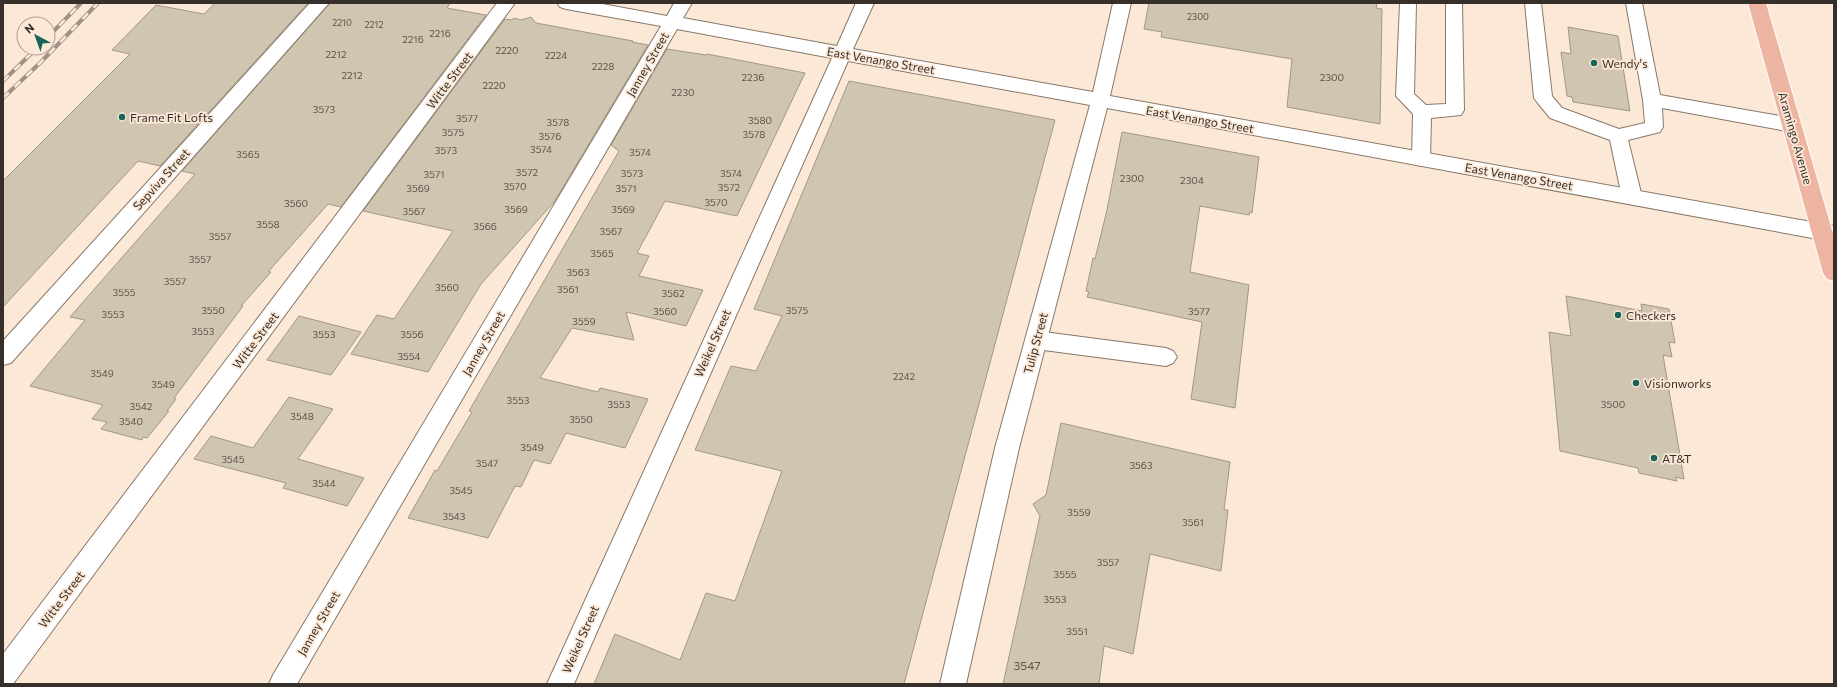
<svg xmlns="http://www.w3.org/2000/svg" width="1837" height="687" font-family="Commissioner,sans-serif">
	<style>
		.building { fill: #cfc5b0; stroke: #a19884 }
		.lines { fill: none; stroke-linecap: round; stroke-linejoin: round }
		.lane-casing { stroke: #897868; stroke-width: 2 }
		.street-casing { stroke: #897868; stroke-width: 2 }
		.primary-casing { stroke: #fff; stroke-width: 2 }
		.lane { fill: #fff; fill-rule: evenodd }
		.street { fill: #fff; fill-rule: evenodd }
		.primary { fill: #edb5a1; fill-rule: evenodd }
		.rail-casing { stroke: #9f9185; stroke-width: 4 }
		.rail { stroke: #fce8d7; stroke-width: 2.5; stroke-dasharray: 8; stroke-linecap: butt }
		.poi-dot { fill: #1a6358; stroke: #fce8d7; stroke-width: 1.5 }
		.labels { text-anchor: middle; dominant-baseline: central; stroke-width: 3.5; stroke-linejoin: round; paint-order: stroke }
		.far-number-label { font-size: 9px; fill: #5d544b }
		.number-label { font-size: 10px; fill: #5d544b }
		.street-label { font-size: 12px; fill: #372f29; stroke: #fce8d7 }
		.poi-label { font-size: 12px; fill: #372f29; stroke: #fce8d7; text-anchor: start }
		.near-number-label { font-size: 12px; fill: #5d544b }
	</style>
	<rect width="100%" height="100%" fill="#fce8d7"/>
	<g class="building">
		<path d="M 215,3 L 308,3 L 160,166 L 138,161 L 3,307 L 3,181 L 130,54 L 112,50 L 156,5 L 204,14 Z"/>
		<path d="M 330,3 L 450,3 L 447,8 L 486,15 L 341,207 L 328,204 L 268,272 L 271,272 L 241,306 L 243,306 L 174,398 L 176,399 L 167,411 L 169,411 L 147,438 L 143,437 L 142,440 L 101,429 L 107,422 L 92,419 L 103,405 L 30,386 L 85,320 L 70,317 L 195,174 L 182,171 Z"/>
		<path d="M 1149,3 L 1377,3 L 1376,8 L 1382,9 L 1380,124 L 1287,107 L 1292,59 L 1161,37 L 1162,32 L 1144,29 Z"/>
		<path d="M 531,17 L 536,23 L 633,41 L 632,42 L 648,45 L 554,202 L 481,284 L 428,372 L 351,354 L 377,315 L 394,319 L 453,231 L 363,211 L 505,19 L 512,20 L 514,18 L 521,20 Z"/>
		<path d="M 1568,27 L 1618,36 L 1630,111 L 1573,102 L 1572,97 L 1567,96 L 1561,52 L 1571,54 Z"/>
		<path d="M 667,49 L 706,55 L 707,54 L 805,73 L 737,216 L 665,201 L 637,253 L 649,256 L 639,276 L 703,290 L 686,326 L 626,312 L 634,340 L 572,328 L 540,378 L 598,392 L 600,388 L 648,399 L 625,448 L 566,433 L 550,464 L 534,460 L 521,487 L 515,486 L 488,538 L 408,518 L 435,470 L 437,471 L 472,412 L 469,411 L 619,151 L 611,145 Z"/>
		<path d="M 849,81 L 1055,120 L 904,684 L 594,684 L 615,634 L 680,660 L 706,593 L 735,601 L 782,471 L 695,450 L 731,366 L 756,371 L 782,316 L 754,309 Z"/>
		<path d="M 1122,132 L 1259,157 L 1252,213 L 1250,212 L 1249,215 L 1200,206 L 1190,272 L 1249,285 L 1235,408 L 1191,399 L 1202,322 L 1087,297 L 1089,292 L 1086,291 L 1093,258 L 1095,259 L 1107,210 Z"/>
		<path d="M 1566,296 L 1642,311 L 1641,304 L 1669,309 L 1675,343 L 1669,342 L 1672,357 L 1663,355 L 1684,479 L 1675,477 L 1677,481 L 1639,473 L 1638,468 L 1560,451 L 1549,332 L 1571,336 Z"/>
		<path d="M 299,316 L 361,332 L 331,375 L 267,360 Z"/>
		<path d="M 289,397 L 333,409 L 298,459 L 364,478 L 347,506 L 283,488 L 286,483 L 194,459 L 211,436 L 253,448 Z"/>
		<path d="M 1061,423 L 1230,462 L 1224,510 L 1228,510 L 1221,571 L 1150,554 L 1133,654 L 1104,646 L 1099,684 L 1003,684 L 1040,516 L 1033,504 L 1046,495 Z"/>
	</g>
	<g class="lines">
		<defs>
			<g id="lane">
				<path d="M 1400,3 L 1416,3 L 1414,94 L 1426,105 L 1446,104 L 1446,3 L 1462,3 L 1464,110 L 1461,115 L 1431,118 L 1430,159 L 1428,164 L 1421,166 L 1414,164 L 1412,159 L 1413,114 L 1396,96 Z"/>
				<path d="M 1525,3 L 1541,3 L 1552,96 L 1562,108 L 1619,129 L 1645,123 L 1643,100 L 1626,3 L 1642,3 L 1660,95 L 1792,118 L 1798,120 L 1801,125 L 1798,130 L 1792,132 L 1662,108 L 1663,127 L 1660,132 L 1628,140 L 1642,197 L 1639,202 L 1632,204 L 1625,202 L 1622,197 L 1610,140 L 1550,118 L 1537,102 L 1534,98 Z"/>
				<path d="M 1036,331 L 1166,348 L 1173,351 L 1177,357 L 1173,363 L 1166,366 L 1036,349 L 1029,346 L 1026,340 L 1029,334 Z"/>
			</g>
			<g id="street">
				<path d="M 310,3 L 329,3 L 11,363 L 3,365 L 3,341 Z"/>
				<path d="M 497,3 L 515,3 L 13,684 L 3,684 L 3,654 Z"/>
				<path d="M 557,3 L 597,3 L 667,16 L 674,3 L 692,3 L 683,18 L 837,46 L 856,3 L 874,3 L 853,49 L 1093,92 L 1113,3 L 1131,3 L 1110,96 L 1834,226 L 1834,242 L 1107,108 L 1019,448 L 966,684 L 940,684 L 995,448 L 1090,105 L 848,61 L 574,684 L 547,684 L 832,58 L 677,29 L 297,684 L 269,684 L 273,675 L 661,26 L 566,9 L 560,7 Z"/>
			</g>
			<path id="primary" d="M 1748,3 L 1766,3 L 1834,237 L 1834,281 L 1827,279 L 1823,273 Z"/>
		</defs>
		<use href="#lane" class="lane-casing"/>
		<use href="#street" class="street-casing"/>
		<use href="#primary" class="primary-casing"/>
		<use href="#lane" class="lane"/>
		<use href="#street" class="street"/>
		<use href="#primary" class="primary"/>
		<defs>
			<g id="rail">
				<path d="M 48,37 L 81,3"/>
				<path d="M 3,81 L 37,48"/>
				<path d="M 3,98 L 41,62 L 98,3"/>
			</g>
		</defs>
		<use href="#rail" class="rail-casing"/>
		<use href="#rail" class="rail"/>
	</g>
	<g class="poi-dot">
		<circle cx="1594" cy="63" r="4"/>
		<circle cx="122" cy="117" r="4"/>
		<circle cx="1618" cy="315" r="4"/>
		<circle cx="1636" cy="383" r="4"/>
		<circle cx="1654" cy="458" r="4"/>
	</g>
	<g class="labels">
		<g class="far-number-label">
			<text x="1198" y="16">2300</text>
			<text x="342" y="22">2210</text>
			<text x="374" y="24">2212</text>
		</g>
		<g class="number-label">
			<text x="440" y="33">2216</text>
			<text x="413" y="39">2216</text>
			<text x="507" y="50">2220</text>
			<text x="336" y="54">2212</text>
			<text x="556" y="55">2224</text>
			<text x="603" y="66">2228</text>
			<text x="352" y="75">2212</text>
			<text x="753" y="77">2236</text>
			<text x="1332" y="77">2300</text>
			<text x="494" y="85">2220</text>
			<text x="683" y="92">2230</text>
			<text x="324" y="109">3573</text>
			<text x="467" y="118">3577</text>
			<text x="760" y="120">3580</text>
			<text x="558" y="122">3578</text>
			<text x="453" y="132">3575</text>
			<text x="754" y="134">3578</text>
			<text x="550" y="136">3576</text>
			<text x="541" y="149">3574</text>
			<text x="446" y="150">3573</text>
			<text x="640" y="152">3574</text>
			<text x="248" y="154">3565</text>
			<text x="527" y="172">3572</text>
			<text x="632" y="173">3573</text>
			<text x="731" y="173">3574</text>
			<text x="434" y="174">3571</text>
			<text x="1132" y="178">2300</text>
			<text x="1192" y="180">2304</text>
			<text x="515" y="186">3570</text>
			<text x="729" y="187">3572</text>
			<text x="418" y="188">3569</text>
			<text x="626" y="188">3571</text>
			<text x="716" y="202">3570</text>
			<text x="296" y="203">3560</text>
			<text x="516" y="209">3569</text>
			<text x="623" y="209">3569</text>
			<text x="414" y="211">3567</text>
			<text x="268" y="224">3558</text>
			<text x="485" y="226">3566</text>
			<text x="611" y="231">3567</text>
			<text x="220" y="236">3557</text>
			<text x="602" y="253">3565</text>
			<text x="200" y="259">3557</text>
			<text x="578" y="272">3563</text>
			<text x="175" y="281">3557</text>
			<text x="447" y="287">3560</text>
			<text x="568" y="289">3561</text>
			<text x="124" y="292">3555</text>
			<text x="673" y="293">3562</text>
			<text x="213" y="310">3550</text>
			<text x="797" y="310">3575</text>
			<text x="665" y="311">3560</text>
			<text x="1199" y="311">3577</text>
			<text x="113" y="314">3553</text>
			<text x="584" y="321">3559</text>
			<text x="203" y="331">3553</text>
			<text x="324" y="334">3553</text>
			<text x="412" y="334">3556</text>
			<text x="409" y="356">3554</text>
			<text x="102" y="373">3549</text>
			<text x="904" y="376">2242</text>
			<text x="163" y="384">3549</text>
			<text x="518" y="400">3553</text>
			<text x="619" y="404">3553</text>
			<text x="1613" y="404">3500</text>
			<text x="141" y="406">3542</text>
			<text x="302" y="416">3548</text>
			<text x="581" y="419">3550</text>
			<text x="131" y="421">3540</text>
			<text x="532" y="447">3549</text>
			<text x="233" y="459">3545</text>
			<text x="487" y="463">3547</text>
			<text x="1141" y="465">3563</text>
			<text x="324" y="483">3544</text>
			<text x="461" y="490">3545</text>
			<text x="1079" y="512">3559</text>
			<text x="454" y="516">3543</text>
			<text x="1193" y="522">3561</text>
			<text x="1108" y="562">3557</text>
			<text x="1065" y="574">3555</text>
			<text x="1055" y="599">3553</text>
			<text x="1077" y="631">3551</text>
		</g>
		<g class="street-label">
			<text transform="translate(881 60) rotate(10)">East Venango Street</text>
			<text transform="translate(647 64) rotate(-60)">Janney Street</text>
			<text transform="translate(449 80) rotate(-53)">Witte Street</text>
			<text transform="translate(1200 119) rotate(10)">East Venango Street</text>
			<text transform="translate(1796 138) rotate(74)">Aramingo Avenue</text>
			<text transform="translate(1519 176) rotate(10)">East Venango Street</text>
			<text transform="translate(161 179) rotate(-48)">Sepviva Street</text>
			<text transform="translate(255 340) rotate(-53)">Witte Street</text>
			<text transform="translate(483 343) rotate(-60)">Janney Street</text>
			<text transform="translate(712 343) rotate(-66)">Weikel Street</text>
			<text transform="translate(1035 343) rotate(-75)">Tulip Street</text>
			<text transform="translate(61 599) rotate(-53)">Witte Street</text>
			<text transform="translate(318 623) rotate(-60)">Janney Street</text>
			<text transform="translate(580 639) rotate(-66)">Weikel Street</text>
		</g>
		<g class="poi-label">
			<text x="1602" y="63">Wendy's</text>
			<text x="130" y="117">Frame Fit Lofts</text>
			<text x="1626" y="315">Checkers</text>
			<text x="1644" y="383">Visionworks</text>
			<text x="1662" y="458">AT&amp;T</text>
		</g>
		<g class="near-number-label">
			<text x="1027" y="665">3547</text>
		</g>
	</g>
	<rect width="1837" height="687" fill="none" stroke="#372f29" stroke-width="8"/>
	<g transform="translate(36 36) rotate(319)"><circle r="19" fill="#fce8d7" stroke="#ad9e91"/>
	<path d="M0-3L7 15L0 10L-7 15Z" fill="#1a6358"/>
	<text y="-6" font-size="11" font-weight="bold" text-anchor="middle" fill="#372f29">N</text>
	</g>
</svg>
